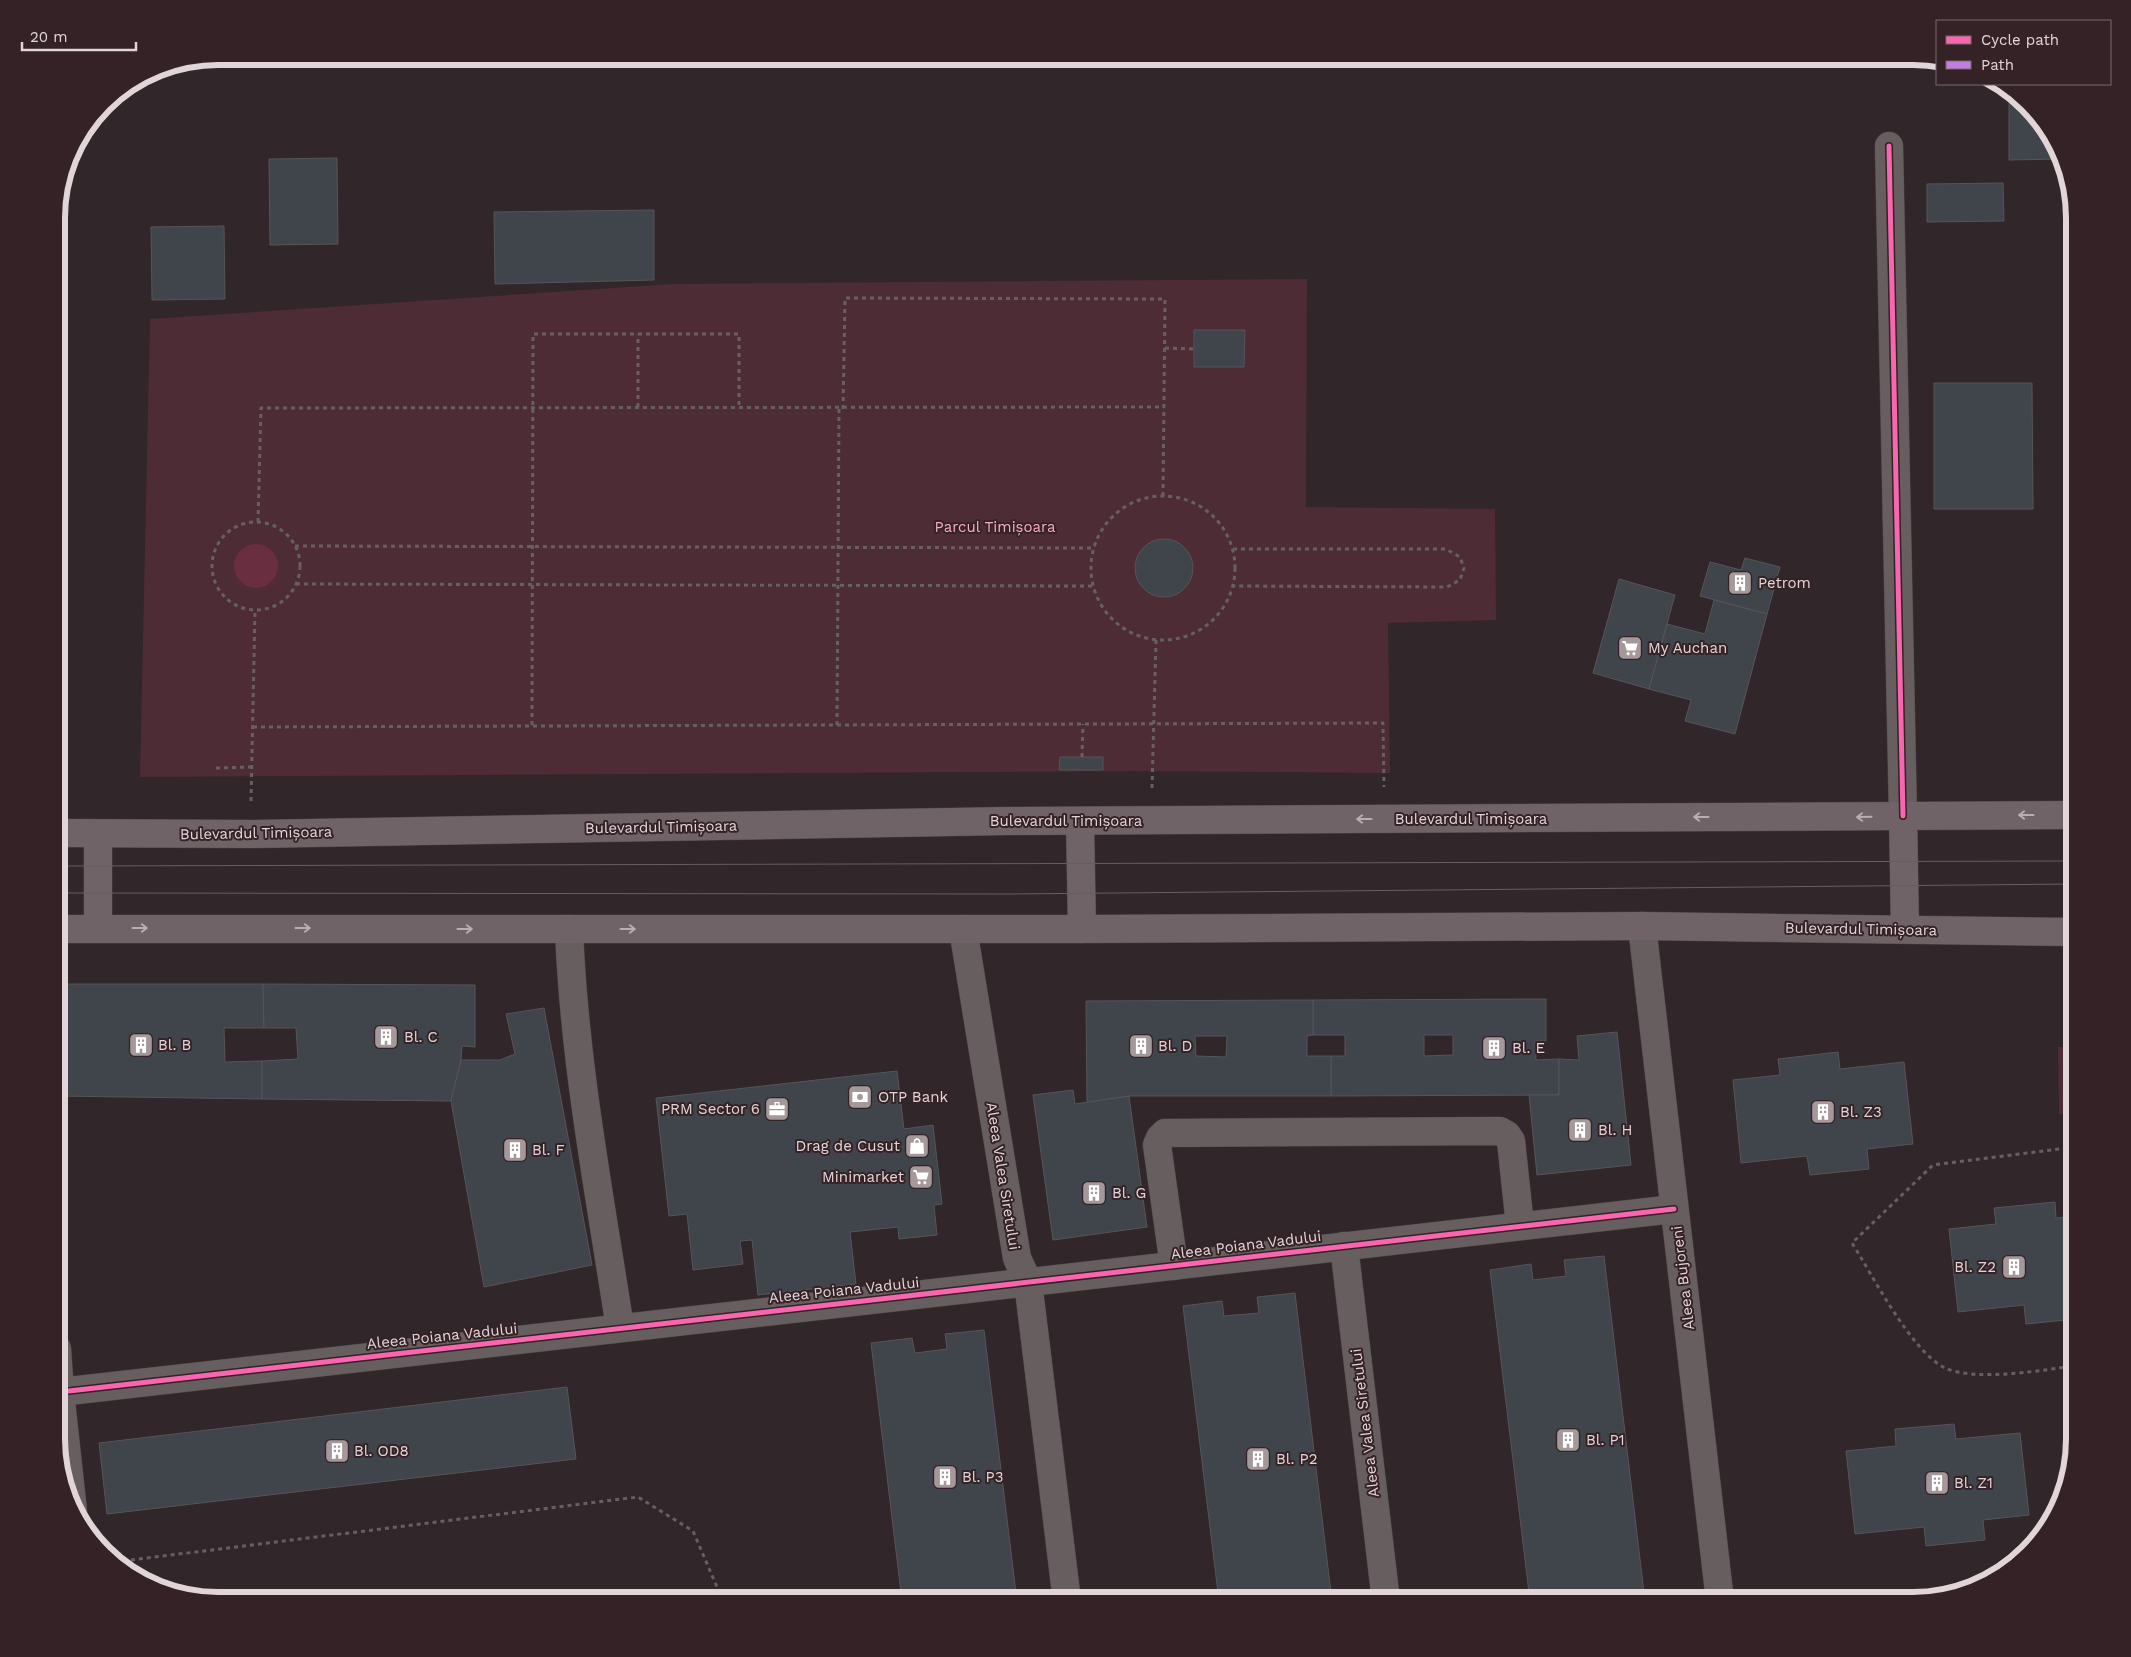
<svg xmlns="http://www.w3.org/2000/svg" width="2131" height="1657" font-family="'Work Sans',sans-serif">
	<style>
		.green { fill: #4e2c35 }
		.water { fill: #692e3f }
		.building { fill: #40444b; stroke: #565559; fill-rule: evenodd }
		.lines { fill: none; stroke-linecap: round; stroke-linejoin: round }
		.minor-casing { stroke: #4c4345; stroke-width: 29 }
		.major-casing { stroke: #4c4345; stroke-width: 29 }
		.path { stroke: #676061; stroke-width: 3; stroke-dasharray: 4 4; stroke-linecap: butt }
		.minor { stroke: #675e60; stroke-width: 28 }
		.major { stroke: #706367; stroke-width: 28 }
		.tram { stroke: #675e60; stroke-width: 1 }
		.quiet { stroke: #c07fdc; stroke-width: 4; stroke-dasharray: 8 4; stroke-linecap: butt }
		.cycleway-casing { stroke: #352226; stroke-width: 8 }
		.cycleway { stroke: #f766af; stroke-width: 5 }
		.oneway { stroke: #baadb0 }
		.labels { text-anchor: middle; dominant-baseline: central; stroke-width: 4; stroke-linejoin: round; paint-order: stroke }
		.park-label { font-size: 15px; fill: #fcacbf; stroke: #352226 }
		.poi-label { font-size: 15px; fill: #e2d5d8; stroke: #352226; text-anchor: start }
		.street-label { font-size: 15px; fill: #e2d5d8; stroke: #352226 }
		.rim { fill: none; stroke: #e2d5d8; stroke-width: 6 }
	</style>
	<rect width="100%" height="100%" fill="#312629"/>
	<g class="green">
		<path d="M 1307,279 L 1306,507 L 1495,509 L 1496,620 L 1388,623 L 1390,773 L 1137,771 L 140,777 L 150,319 L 674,284 Z"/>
		<path d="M 2058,1047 L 2075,1047 L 2075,1114 L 2059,1114 Z"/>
	</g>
	<circle class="water" cx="256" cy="566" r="22"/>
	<g class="building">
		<path d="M 2009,88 L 2058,146 L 2061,159 L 2009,160 Z"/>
		<path d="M 337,158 L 338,244 L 270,245 L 269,159 Z"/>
		<path d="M 2003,183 L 2004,221 L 1927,222 L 1927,184 Z"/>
		<path d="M 654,210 L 654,280 L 495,284 L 494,212 Z"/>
		<path d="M 224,226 L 225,299 L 152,300 L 151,227 Z"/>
		<path d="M 1194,330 L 1245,330 L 1244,367 L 1194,367 Z"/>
		<path d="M 1934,383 L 2032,383 L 2033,509 L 1934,509 Z"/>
		<circle cx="1164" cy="568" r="29"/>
		<path d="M 1745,558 L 1780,567 L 1767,614 L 1700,596 L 1710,562 L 1741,570 Z"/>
		<path d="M 1619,579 L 1675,595 L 1649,689 L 1593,673 Z"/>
		<path d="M 1714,600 L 1767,614 L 1735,734 L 1685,721 L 1691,700 L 1649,689 L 1667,624 L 1705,634 Z"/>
		<path d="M 1060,757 L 1103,757 L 1103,770 L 1059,770 Z"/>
		<path d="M 57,984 L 263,984 L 264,1028 L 224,1028 L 225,1062 L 262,1061 L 262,1099 L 57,1096 Z"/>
		<path d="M 263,984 L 475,985 L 475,1047 L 462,1046 L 461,1060 L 451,1101 L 262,1099 L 262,1061 L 298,1059 L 296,1028 L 264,1028 Z"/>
		<path d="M 1546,999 L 1546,1041 L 1535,1041 L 1536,1060 L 1559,1059 L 1559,1095 L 1331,1096 L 1331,1056 L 1345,1056 L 1345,1035 L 1313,1035 L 1313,1000 ZM 1424,1035 L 1453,1035 L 1453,1055 L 1424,1056 Z"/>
		<path d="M 1313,1000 L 1313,1035 L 1307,1036 L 1307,1056 L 1331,1056 L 1331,1096 L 1129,1096 L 1087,1103 L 1086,1001 ZM 1195,1036 L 1227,1036 L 1226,1057 L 1196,1056 Z"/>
		<path d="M 544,1008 L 592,1265 L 484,1287 L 451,1101 L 461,1060 L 500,1060 L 515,1054 L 506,1014 Z"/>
		<path d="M 1617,1032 L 1631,1165 L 1537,1175 L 1529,1095 L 1559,1095 L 1559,1059 L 1579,1060 L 1577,1036 Z"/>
		<path d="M 1838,1052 L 1840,1069 L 1904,1062 L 1913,1144 L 1867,1149 L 1869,1169 L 1810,1175 L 1807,1156 L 1741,1163 L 1733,1080 L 1780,1075 L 1778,1059 Z"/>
		<path d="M 897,1071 L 904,1129 L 933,1125 L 942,1204 L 934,1205 L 937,1235 L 899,1239 L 898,1227 L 850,1232 L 856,1284 L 758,1295 L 752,1240 L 740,1241 L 743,1264 L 693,1270 L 687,1214 L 669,1216 L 656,1098 Z"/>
		<path d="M 1073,1090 L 1075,1104 L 1129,1096 L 1147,1227 L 1053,1240 L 1033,1095 Z"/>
		<path d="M 2055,1202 L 2056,1218 L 2075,1216 L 2075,1319 L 2026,1324 L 2024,1305 L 1958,1312 L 1949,1229 L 1996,1224 L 1994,1208 Z"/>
		<path d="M 1604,1256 L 1645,1601 L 1530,1601 L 1490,1270 L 1531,1264 L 1533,1280 L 1566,1276 L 1564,1260 Z"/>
		<path d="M 1295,1293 L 1332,1601 L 1219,1601 L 1183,1306 L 1222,1301 L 1224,1316 L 1259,1313 L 1257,1297 Z"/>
		<path d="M 984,1330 L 1017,1601 L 902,1601 L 871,1343 L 912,1338 L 915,1353 L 947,1349 L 945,1334 Z"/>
		<path d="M 567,1387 L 576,1459 L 107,1514 L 99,1443 Z"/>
		<path d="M 1954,1424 L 1956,1439 L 2020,1433 L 2029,1515 L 1983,1520 L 1985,1540 L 1926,1546 L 1924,1527 L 1855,1534 L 1846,1451 L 1896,1446 L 1895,1429 Z"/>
	</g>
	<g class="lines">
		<defs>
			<g id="minor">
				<path d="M 1889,146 L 1903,816"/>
				<path d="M 1642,926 L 1720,1601"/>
				<path d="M 569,929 C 574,1063 600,1196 620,1328"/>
				<path d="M 963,929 L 1017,1258 L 1028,1282 L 1067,1601"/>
				<path d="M 1344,1246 L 1386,1601"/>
				<path d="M 1174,1266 L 1157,1145 L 1160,1138 L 1165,1133 L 1500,1131 L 1507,1135 L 1511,1141 L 1520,1226"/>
				<path d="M 57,1349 L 60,1392 L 1674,1209"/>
				<path d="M 60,1392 L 73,1511"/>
			</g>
			<g id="major">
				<path d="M 1903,816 L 1905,929"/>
				<path d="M 1080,821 L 1082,929"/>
				<path d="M 57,833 L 249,834 L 1009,821 L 2075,815"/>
				<path d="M 98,834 L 98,928"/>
				<path d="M 57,929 L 1082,929 L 1642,926 L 2075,932"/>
			</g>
		</defs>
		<use href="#minor" class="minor-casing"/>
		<use href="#major" class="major-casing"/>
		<g class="path">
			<path d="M 1165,348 L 1194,349"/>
			<path d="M 638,407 L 638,334"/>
			<path d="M 843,409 L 845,298 L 1165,299 L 1163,496"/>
			<circle cx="1163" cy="568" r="72"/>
			<path d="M 258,522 L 261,408 L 1164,407"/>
			<circle cx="256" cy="566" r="44"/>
			<path d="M 295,546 L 1094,548"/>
			<path d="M 1233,549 L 1446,549 L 1460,557 L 1464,568 L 1460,580 L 1447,587 L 1233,586"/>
			<path d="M 296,584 L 1093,586"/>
			<path d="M 532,725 L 533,334 L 739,334 L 739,408"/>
			<path d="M 837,725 L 839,408"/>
			<path d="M 253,727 L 1383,723 L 1384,787"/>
			<path d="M 1082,757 L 1083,724"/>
			<path d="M 216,768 L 251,767"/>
			<path d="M 1152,788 L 1156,640"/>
			<path d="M 251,801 L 255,610"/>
			<path d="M 2075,1147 L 1933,1165 L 1852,1243 C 1873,1276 1911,1351 1945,1368 C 1977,1382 2041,1370 2075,1366"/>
			<path d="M 115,1562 L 638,1497 L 693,1531 L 723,1601"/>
		</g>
		<use href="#minor" class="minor"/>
		<use href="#major" class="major"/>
		<g class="tram">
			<path d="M 57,866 L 2075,861"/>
			<path d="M 57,893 L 1010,894 L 2075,884"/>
		</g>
		<path class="quiet" d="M 60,1392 L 73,1511"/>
		<defs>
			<g id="cycleway">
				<path d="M 1889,146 L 1903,816"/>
				<path d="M 57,1349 L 60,1392 L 1674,1209"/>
			</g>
		</defs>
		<use href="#cycleway" class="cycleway-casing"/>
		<use href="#cycleway" class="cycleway"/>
	</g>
	<defs><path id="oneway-shaft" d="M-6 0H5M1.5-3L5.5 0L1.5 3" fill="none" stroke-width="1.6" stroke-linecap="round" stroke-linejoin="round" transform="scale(1.25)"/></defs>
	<g class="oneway">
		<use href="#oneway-shaft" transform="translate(2026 815) rotate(180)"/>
		<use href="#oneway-shaft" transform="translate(1701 817) rotate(180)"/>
		<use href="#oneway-shaft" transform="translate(1864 817) rotate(179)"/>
		<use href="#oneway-shaft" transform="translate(1364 819) rotate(180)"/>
		<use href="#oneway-shaft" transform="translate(140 928)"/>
		<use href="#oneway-shaft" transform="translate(303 928)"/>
		<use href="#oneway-shaft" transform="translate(465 929)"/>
		<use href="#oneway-shaft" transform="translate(628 929)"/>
	</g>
	<defs>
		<symbol id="building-square" viewBox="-11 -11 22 22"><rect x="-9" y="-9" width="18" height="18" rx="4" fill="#a4989b" stroke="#352226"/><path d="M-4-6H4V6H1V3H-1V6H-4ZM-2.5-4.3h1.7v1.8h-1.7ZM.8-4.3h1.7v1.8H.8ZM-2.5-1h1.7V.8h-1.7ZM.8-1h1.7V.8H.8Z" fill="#fff"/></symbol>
		<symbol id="supermarket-square" viewBox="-11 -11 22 22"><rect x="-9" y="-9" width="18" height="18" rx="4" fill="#a4989b" stroke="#352226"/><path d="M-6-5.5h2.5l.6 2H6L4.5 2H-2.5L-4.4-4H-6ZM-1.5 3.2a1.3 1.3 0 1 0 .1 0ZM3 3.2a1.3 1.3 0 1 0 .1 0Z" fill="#fff"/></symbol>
		<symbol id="bank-square" viewBox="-11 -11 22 22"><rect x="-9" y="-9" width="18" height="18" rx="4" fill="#a4989b" stroke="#352226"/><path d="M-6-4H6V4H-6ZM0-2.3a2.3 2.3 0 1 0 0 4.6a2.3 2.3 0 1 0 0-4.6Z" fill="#fff"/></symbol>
		<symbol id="office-square" viewBox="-11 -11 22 22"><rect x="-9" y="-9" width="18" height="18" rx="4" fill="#a4989b" stroke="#352226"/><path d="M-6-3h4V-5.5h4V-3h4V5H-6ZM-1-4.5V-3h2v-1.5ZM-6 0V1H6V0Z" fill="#fff"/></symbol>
		<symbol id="shop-square" viewBox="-11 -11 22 22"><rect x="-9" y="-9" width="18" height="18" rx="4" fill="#a4989b" stroke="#352226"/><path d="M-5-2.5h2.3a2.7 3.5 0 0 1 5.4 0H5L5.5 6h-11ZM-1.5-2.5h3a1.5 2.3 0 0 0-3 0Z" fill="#fff"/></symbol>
	</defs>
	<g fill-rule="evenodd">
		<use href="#building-square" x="1726" y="569" width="28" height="28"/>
		<use href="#supermarket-square" x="1616" y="634" width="28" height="28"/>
		<use href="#building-square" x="372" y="1023" width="28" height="28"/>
		<use href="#building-square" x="127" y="1031" width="28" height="28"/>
		<use href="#building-square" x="1127" y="1032" width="28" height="28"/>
		<use href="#building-square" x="1480" y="1034" width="28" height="28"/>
		<use href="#bank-square" x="846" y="1083" width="28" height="28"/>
		<use href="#office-square" x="763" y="1095" width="28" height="28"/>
		<use href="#building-square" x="1809" y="1098" width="28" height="28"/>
		<use href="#building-square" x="1566" y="1116" width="28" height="28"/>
		<use href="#shop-square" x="903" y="1132" width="28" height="28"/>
		<use href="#building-square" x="501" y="1136" width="28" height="28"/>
		<use href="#supermarket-square" x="907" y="1163" width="28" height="28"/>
		<use href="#building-square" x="1080" y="1179" width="28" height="28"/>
		<use href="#building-square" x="2000" y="1253" width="28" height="28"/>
		<use href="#building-square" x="1554" y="1426" width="28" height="28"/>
		<use href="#building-square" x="323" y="1437" width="28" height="28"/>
		<use href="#building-square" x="1244" y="1445" width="28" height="28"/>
		<use href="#building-square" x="931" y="1463" width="28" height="28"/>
		<use href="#building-square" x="1923" y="1469" width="28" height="28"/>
	</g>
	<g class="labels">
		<g class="park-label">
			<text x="995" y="527">Parcul Timișoara</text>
		</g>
		<g class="poi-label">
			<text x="1758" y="583">Petrom</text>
			<text x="1648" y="648">My Auchan</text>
			<text x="404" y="1037">Bl. C</text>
			<text x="158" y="1045">Bl. B</text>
			<text x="1158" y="1046">Bl. D</text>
			<text x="1512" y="1048">Bl. E</text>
			<text x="878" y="1097">OTP Bank</text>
			<text x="760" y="1109" text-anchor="end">PRM Sector 6</text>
			<text x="1840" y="1112">Bl. Z3</text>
			<text x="1598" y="1130">Bl. H</text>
			<text x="900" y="1146" text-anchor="end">Drag de Cusut</text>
			<text x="532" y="1150">Bl. F</text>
			<text x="904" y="1177" text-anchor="end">Minimarket</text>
			<text x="1112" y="1193">Bl. G</text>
			<text x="1996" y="1267" text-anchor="end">Bl. Z2</text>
			<text x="1586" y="1440">Bl. P1</text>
			<text x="354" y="1451">Bl. OD8</text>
			<text x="1276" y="1459">Bl. P2</text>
			<text x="962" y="1477">Bl. P3</text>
			<text x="1954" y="1483">Bl. Z1</text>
		</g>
		<g class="street-label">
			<text x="1471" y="819">Bulevardul Timișoara</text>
			<text x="1066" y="821">Bulevardul Timișoara</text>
			<text transform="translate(661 827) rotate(-1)">Bulevardul Timișoara</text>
			<text transform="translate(256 833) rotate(-1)">Bulevardul Timișoara</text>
			<text transform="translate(1861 929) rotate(1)">Bulevardul Timișoara</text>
			<text transform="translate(1003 1176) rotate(81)">Aleea Valea Siretului</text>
			<text transform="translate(1246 1245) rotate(-7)">Aleea Poiana Vadului</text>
			<text transform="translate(1683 1278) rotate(-97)">Aleea Bujoreni</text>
			<text transform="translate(844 1290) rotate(-6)">Aleea Poiana Vadului</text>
			<text transform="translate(442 1336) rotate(-6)">Aleea Poiana Vadului</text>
			<text transform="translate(1365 1423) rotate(-97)">Aleea Valea Siretului</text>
		</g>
	</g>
	<path d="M0 0H2131V1657H0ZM218 65H1913A153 153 0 0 1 2066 218V1439A153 153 0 0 1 1913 1592H218A153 153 0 0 1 65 1439V218A153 153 0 0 1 218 65Z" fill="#352226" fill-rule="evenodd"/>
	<path class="rim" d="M218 65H1913A153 153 0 0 1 2066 218V1439A153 153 0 0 1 1913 1592H218A153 153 0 0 1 65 1439V218A153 153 0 0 1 218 65Z"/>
	<rect x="1936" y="20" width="175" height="65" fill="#352226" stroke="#7a6a6d"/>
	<rect x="1946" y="36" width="25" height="8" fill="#f766af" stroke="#7a6a6d"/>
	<text x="1981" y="45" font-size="15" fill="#e2d5d8">Cycle path</text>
	<rect x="1946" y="61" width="25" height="8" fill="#c07fdc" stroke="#7a6a6d"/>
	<text x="1981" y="70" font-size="15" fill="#e2d5d8">Path</text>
	<path d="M22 42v8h114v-8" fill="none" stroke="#e2d5d8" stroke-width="2.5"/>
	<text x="30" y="42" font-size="15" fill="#e2d5d8" stroke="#352226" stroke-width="4" paint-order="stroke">20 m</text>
</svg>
